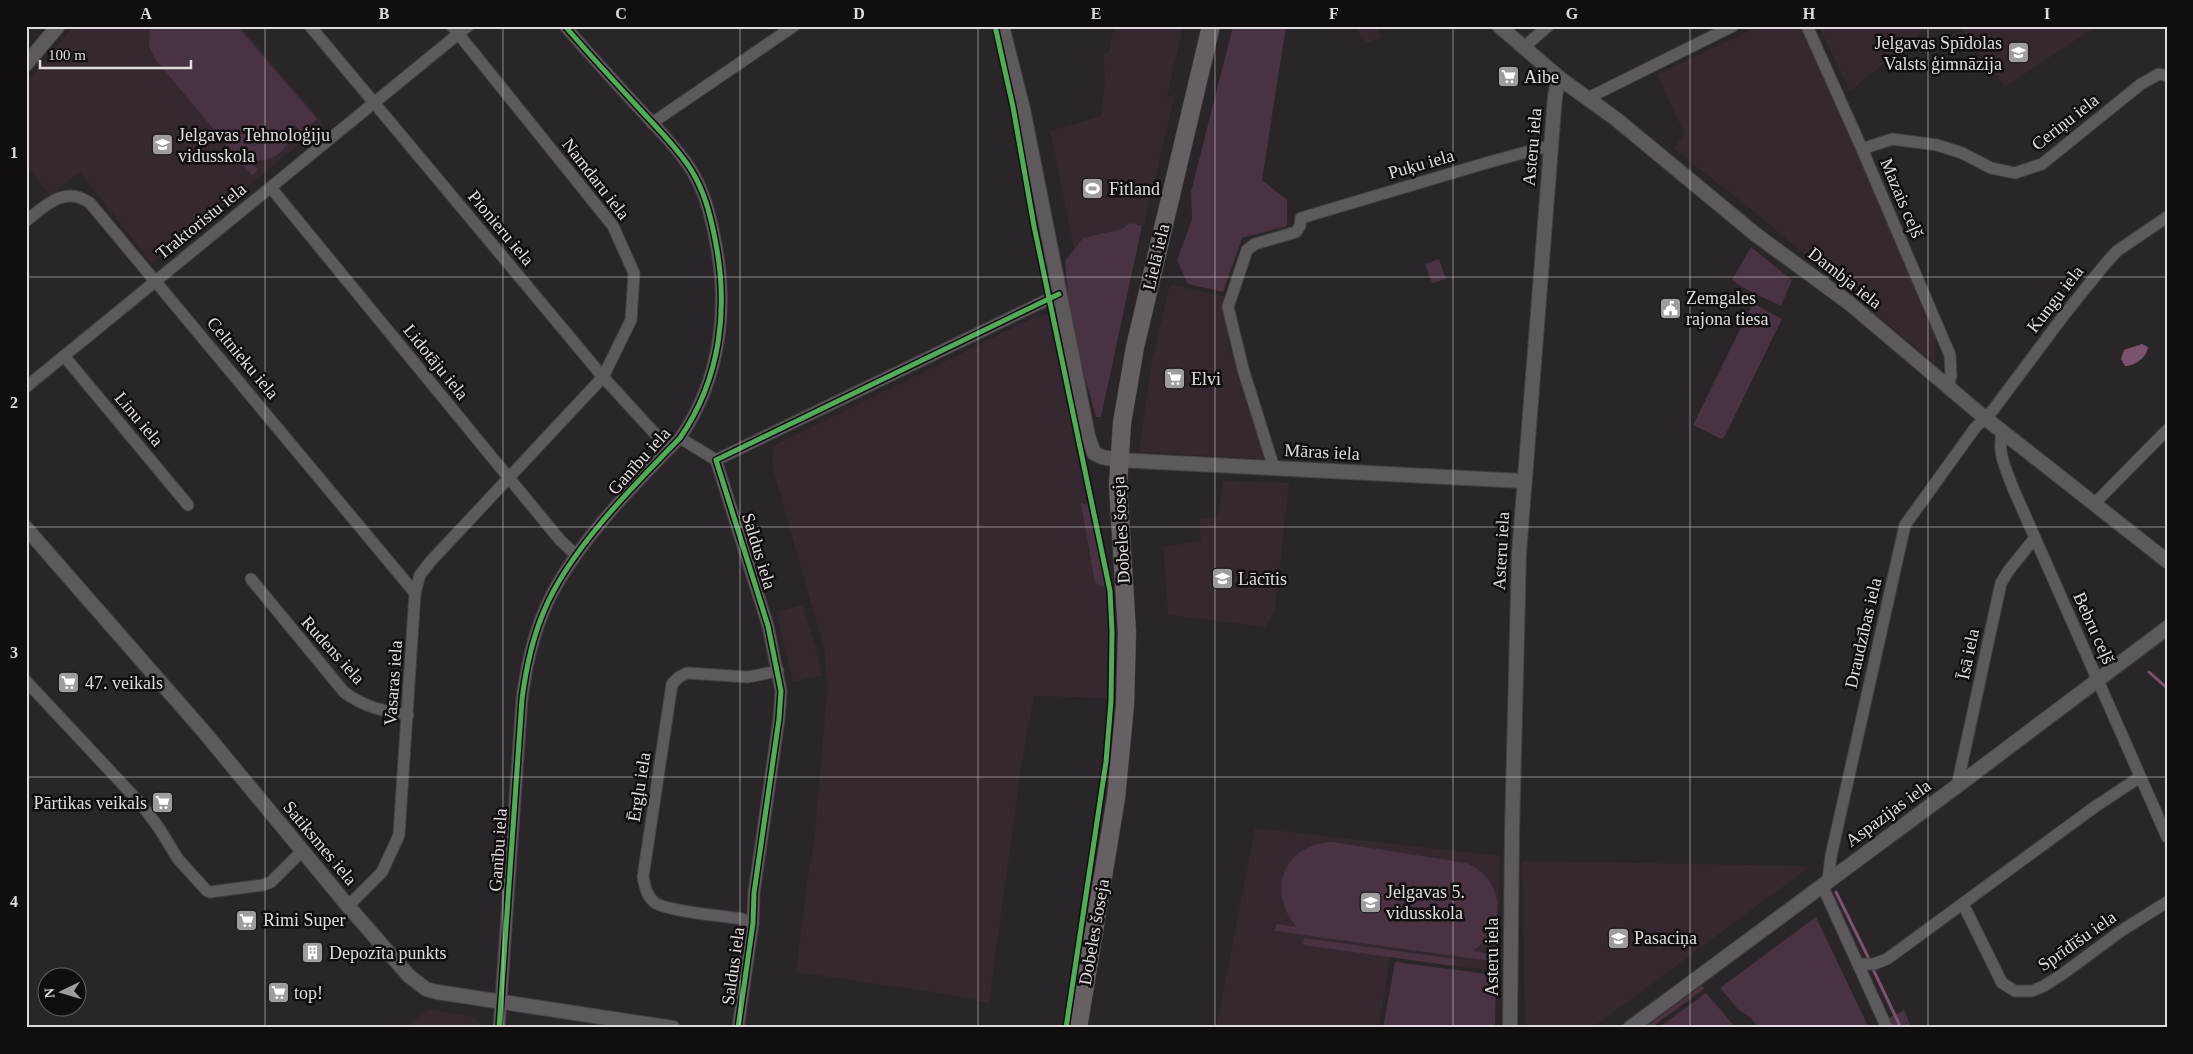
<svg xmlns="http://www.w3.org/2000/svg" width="2193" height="1054" font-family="'Times New Roman',serif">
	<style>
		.built { fill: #352831 }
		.green { fill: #493242 }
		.water { fill: #7b536e }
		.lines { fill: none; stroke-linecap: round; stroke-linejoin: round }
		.stream { stroke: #7b536e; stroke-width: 3 }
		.minor-casing { stroke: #444042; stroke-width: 13 }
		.tertiary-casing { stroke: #444042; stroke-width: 16 }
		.primary-casing { stroke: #444042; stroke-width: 19 }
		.minor { stroke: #5e595c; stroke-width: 11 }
		.tertiary { stroke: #5e595c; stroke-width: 14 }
		.primary { stroke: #665f64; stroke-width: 18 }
		.cycleway-casing { stroke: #120e10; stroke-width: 8 }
		.cycleway { stroke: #51ab58; stroke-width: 5 }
		.grid { fill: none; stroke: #e0dbde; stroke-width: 1; stroke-opacity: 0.55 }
		.labels { text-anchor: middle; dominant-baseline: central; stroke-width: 5; stroke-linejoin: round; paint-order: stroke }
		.poi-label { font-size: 18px; fill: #e0dbde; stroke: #120e10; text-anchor: start }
		.street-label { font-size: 18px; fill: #e0dbde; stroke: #120e10 }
		.neatline { fill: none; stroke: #e0dbde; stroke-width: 2 }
		.grid-label { font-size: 16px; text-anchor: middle; font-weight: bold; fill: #e0dbde }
	</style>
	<rect width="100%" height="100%" fill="#2a2528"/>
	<g class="built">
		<path d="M 74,26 L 240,26 L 324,124 L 152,264 L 80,172 L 50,195 L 26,165 L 26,83 Z"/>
		<path d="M 1114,26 L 1183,26 L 1167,97 L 1175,94 L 1144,226 L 1074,249 L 1050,131 L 1101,116 L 1105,79 L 1103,54 L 1109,52 Z"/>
		<path d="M 1357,26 L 1377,26 L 1381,38 L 1365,43 L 1363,38 L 1361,39 Z"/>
		<path d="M 1760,26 L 1804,26 L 1937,324 L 1935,363 L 1752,210 L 1674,149 L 1684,133 L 1657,74 Z"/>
		<path d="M 1818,26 L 1930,26 L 1850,91 Z"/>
		<path d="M 1958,26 L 2097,26 L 2005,87 Z"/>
		<path d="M 1170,284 L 1226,297 L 1229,346 L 1266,459 L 1139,452 L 1152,359 Z"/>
		<path d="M 1050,314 L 1062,321 L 1081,428 L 1088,493 L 1108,598 L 1108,698 L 1034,696 L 1022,762 L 989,1003 L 951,995 L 796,972 L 807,881 L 814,843 L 827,692 L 825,652 L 772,466 L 773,446 L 1035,317 Z"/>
		<path d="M 1223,481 L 1289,483 L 1275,611 L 1265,627 L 1168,615 L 1163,547 L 1201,541 L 1199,519 L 1218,517 Z"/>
		<path d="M 803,605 L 823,675 L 793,682 L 776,612 Z"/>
		<path d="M 1255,828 L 1500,856 L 1497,962 L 1493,971 L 1390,957 L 1379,1028 L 1216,1028 Z"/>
		<path d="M 1522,861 L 1642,863 L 1811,866 L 1592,1028 L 1525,1028 Z"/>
		<path d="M 429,1009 L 474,1017 L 485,1028 L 405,1028 Z"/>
	</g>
	<g class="green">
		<path d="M 150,26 L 237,26 L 317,119 L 301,132 L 294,124 C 292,148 274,164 250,160 L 258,170 L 252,175 L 155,59 L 149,46 Z"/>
		<path d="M 1233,26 L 1286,26 L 1262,180 L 1287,200 L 1287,226 L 1242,238 L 1223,292 L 1188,284 L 1177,260 L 1192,219 L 1191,192 Z"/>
		<path d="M 1130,223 L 1142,226 L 1101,417 L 1096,417 C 1081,367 1068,313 1065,261 L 1083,238 L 1122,229 Z"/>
		<path d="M 1751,247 L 1792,280 L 1781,306 C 1764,297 1747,292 1732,280 Z"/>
		<path d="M 1439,259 L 1446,279 L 1432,283 L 1425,264 Z"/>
		<path d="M 1753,303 L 1782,319 L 1725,436 L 1721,439 L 1693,425 Z"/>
		<path d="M 1081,503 L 1089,505 L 1106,586 L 1101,586 L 1095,583 Z"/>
		<path d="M 1333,842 L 1466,863 C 1506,879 1507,929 1473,951 L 1492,954 L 1491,961 L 1275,931 L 1276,924 L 1297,927 C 1265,891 1284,843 1333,842 Z"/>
		<path d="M 1816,917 L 1869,1028 L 1758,1028 L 1751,1018 L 1738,1009 L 1720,988 Z"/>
		<path d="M 1304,938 L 1454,959 L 1454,966 L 1303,945 Z"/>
		<path d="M 1395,962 L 1496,975 L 1495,1028 L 1383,1028 Z"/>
		<path d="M 1701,986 L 1705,988 L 1651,1028 L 1644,1028 Z"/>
		<path d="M 1706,993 L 1736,1028 L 1658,1028 Z"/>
		<path d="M 1904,1010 L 1912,1028 L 1893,1028 L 1889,1018 Z"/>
	</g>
	<path class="water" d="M 2142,344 L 2148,347 C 2147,357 2135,366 2125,366 L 2121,359 L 2124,350 Z"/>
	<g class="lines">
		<g class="stream">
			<path d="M 2149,672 L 2167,688"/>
			<path d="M 1836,892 L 1870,961"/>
			<path d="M 1872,967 L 1901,1028"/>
		</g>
		<defs>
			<g id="minor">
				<path d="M 310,26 L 603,377 L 669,449"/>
				<path d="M 1807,26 L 1862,149 L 1950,355 L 1951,376 L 1948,386"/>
				<path d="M 1524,47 L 1548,26"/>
				<path d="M 1588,98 L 1733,26"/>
				<path d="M 652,123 L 794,26"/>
				<path d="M 1862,149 L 1892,139 L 1937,145 L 1962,153 L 1991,168 L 2015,173 L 2042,164 L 2141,84 L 2159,74 L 2167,76"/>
				<path d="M 271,188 L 509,478 L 560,540 L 576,555"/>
				<path d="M 26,221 C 46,205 65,185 90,203 L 415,593"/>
				<path d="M 64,356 L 188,505"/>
				<path d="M 26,387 L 468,26"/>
				<path d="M 2003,431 C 1996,451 2006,469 2013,488 L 2167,837"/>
				<path d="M 680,438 L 716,460"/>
				<path d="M 1274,468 L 1243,369 L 1228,307 L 1247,250 L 1255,244 L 1296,232 L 1300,226 L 1301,218 L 1486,163 L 1541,148 L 1551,147"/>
				<path d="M 2094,504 L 2167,430"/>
				<path d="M 251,579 L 344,692 C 364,707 383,711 408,715"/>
				<path d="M 26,681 L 141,804 L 159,828 L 178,859 L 207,891 L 210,892 L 263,885 L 271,882 L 302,851"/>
				<path d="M 1957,786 L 2001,583 L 2009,570 L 2034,539"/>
				<path d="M 1828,880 L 1831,856 L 1905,525 L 1975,428 L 1993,410 L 2064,315 L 2106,263 L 2117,251 L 2167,217"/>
				<path d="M 1822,885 L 1887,1028"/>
				<path d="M 1963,904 L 2002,983 L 2015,991 L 2032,991 L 2044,986 L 2064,973 L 2121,931 L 2167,902"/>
				<path d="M 348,906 L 382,872 L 399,835 L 415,593 L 420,575 L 430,562 L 603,377 L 631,320 L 634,273 L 613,226 L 452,26"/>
				<path d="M 753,923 L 742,919 C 725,916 664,911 654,902 C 646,895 645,886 643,877 L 672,684 L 679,677 L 687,673 L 748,677 L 778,671"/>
				<path d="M 1858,964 L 1874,964 L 1887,959 L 2096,806 L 2140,777"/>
				<path d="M 499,1028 L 522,699 C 526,668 532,639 544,611 C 569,550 634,485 680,438 C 721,378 729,308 715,239 C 710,213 704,190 690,168 C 675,145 654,125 636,105 C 612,79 588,53 565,26"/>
				<path d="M 738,1028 L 753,923 L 754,893 L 779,719 L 781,691 L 768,626 L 716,460 L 1059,294"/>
			</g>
			<g id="tertiary">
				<path d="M 1002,26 L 1023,109 L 1088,436 L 1094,453 L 1102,457 L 1118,460 L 1523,481"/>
				<path d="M 1499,26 L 1562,80 L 1616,119 L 1755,234 L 1849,303 L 1985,418 L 2167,561"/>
				<path d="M 26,64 L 58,26"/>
				<path d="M 26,528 L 205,733 L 348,906 L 409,976 L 426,989 L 437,992 L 673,1028"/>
				<path d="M 1510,1028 L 1512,833 L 1519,554 L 1555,96 L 1557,87 L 1562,80"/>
				<path d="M 1630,1028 L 1957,786 L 2167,628"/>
			</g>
			<path id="primary" d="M 1078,1028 L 1116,798 L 1125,705 L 1127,632 L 1118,485 L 1122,423 L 1135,347 L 1211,26"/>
		</defs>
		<use href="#minor" class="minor-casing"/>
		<use href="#tertiary" class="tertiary-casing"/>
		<use href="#primary" class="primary-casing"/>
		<use href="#minor" class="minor"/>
		<use href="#tertiary" class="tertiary"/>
		<use href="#primary" class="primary"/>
		<defs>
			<g id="cycleway">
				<path d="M 995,26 L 1013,107 L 1034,226 L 1110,591 L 1112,632 L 1111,701 L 1106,762 L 1066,1028"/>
				<path d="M 499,1028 L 522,699 C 526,668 532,639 544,611 C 569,550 634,485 680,438 C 721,378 729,308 715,239 C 710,213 704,190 690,168 C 675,145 654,125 636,105 C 612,79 588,53 565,26"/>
				<path d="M 738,1028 L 753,923 L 754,893 L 779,719 L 781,691 L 768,626 L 716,460 L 1059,294"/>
			</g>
		</defs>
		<use href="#cycleway" class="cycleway-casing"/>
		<use href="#cycleway" class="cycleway"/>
	</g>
	<path class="grid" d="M 265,26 L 265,1028M 503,26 L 503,1028M 740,26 L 740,1028M 978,26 L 978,1028M 1215,26 L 1215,1028M 1453,26 L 1453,1028M 1690,26 L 1690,1028M 1928,26 L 1928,1028M 26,277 L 2167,277M 26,527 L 2167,527M 26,777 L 2167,777"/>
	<defs>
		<symbol id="school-square" viewBox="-11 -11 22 22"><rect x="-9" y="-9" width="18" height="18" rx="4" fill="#a09b9e" stroke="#120e10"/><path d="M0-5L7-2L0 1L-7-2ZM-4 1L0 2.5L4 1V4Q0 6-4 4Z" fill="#fff"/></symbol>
		<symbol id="supermarket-square" viewBox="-11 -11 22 22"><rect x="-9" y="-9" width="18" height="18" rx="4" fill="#a09b9e" stroke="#120e10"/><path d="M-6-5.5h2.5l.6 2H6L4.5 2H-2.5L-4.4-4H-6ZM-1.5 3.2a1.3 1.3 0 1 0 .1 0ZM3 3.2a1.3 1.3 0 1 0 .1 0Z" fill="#fff"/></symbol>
		<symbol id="stadium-square" viewBox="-11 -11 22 22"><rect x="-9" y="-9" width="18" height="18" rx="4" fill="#a09b9e" stroke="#120e10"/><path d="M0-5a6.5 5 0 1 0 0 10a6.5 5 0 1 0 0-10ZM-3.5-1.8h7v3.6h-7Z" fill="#fff"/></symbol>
		<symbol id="civic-square" viewBox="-11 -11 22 22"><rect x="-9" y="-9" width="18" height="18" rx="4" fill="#a09b9e" stroke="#120e10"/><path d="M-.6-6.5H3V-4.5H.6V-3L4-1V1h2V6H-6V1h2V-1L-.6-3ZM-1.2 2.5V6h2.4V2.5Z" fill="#fff"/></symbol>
		<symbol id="building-square" viewBox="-11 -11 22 22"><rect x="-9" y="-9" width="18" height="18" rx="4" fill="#a09b9e" stroke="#120e10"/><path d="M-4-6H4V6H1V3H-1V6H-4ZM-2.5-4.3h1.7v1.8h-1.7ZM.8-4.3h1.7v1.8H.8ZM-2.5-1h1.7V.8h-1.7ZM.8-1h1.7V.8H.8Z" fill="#fff"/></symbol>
	</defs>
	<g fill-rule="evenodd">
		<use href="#school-square" x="2006" y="40" width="25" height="25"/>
		<use href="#supermarket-square" x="1496" y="64" width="25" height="25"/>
		<use href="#school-square" x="150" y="132" width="25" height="25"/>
		<use href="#stadium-square" x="1080" y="176" width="25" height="25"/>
		<use href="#civic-square" x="1658" y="296" width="25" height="25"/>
		<use href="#supermarket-square" x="1162" y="366" width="25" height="25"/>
		<use href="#school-square" x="1210" y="566" width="25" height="25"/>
		<use href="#supermarket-square" x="56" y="670" width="25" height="25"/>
		<use href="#supermarket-square" x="150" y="790" width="25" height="25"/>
		<use href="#school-square" x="1358" y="890" width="25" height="25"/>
		<use href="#supermarket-square" x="234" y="908" width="25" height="25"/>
		<use href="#school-square" x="1606" y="926" width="25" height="25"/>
		<use href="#building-square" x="300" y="940" width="25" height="25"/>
		<use href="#supermarket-square" x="266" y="980" width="25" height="25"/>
	</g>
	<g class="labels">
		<g class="poi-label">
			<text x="2002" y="43" text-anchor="end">Jelgavas Spīdolas<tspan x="2002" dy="21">Valsts ģimnāzija</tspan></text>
			<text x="1524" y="77">Aibe</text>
			<text x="178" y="135">Jelgavas Tehnoloģiju<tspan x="178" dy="21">vidusskola</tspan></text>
			<text x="1109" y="189">Fitland</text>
			<text x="1686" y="298">Zemgales<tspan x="1686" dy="21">rajona tiesa</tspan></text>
			<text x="1191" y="379">Elvi</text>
			<text x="1238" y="579">Lācītis</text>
			<text x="85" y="683">47. veikals</text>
			<text x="147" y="803" text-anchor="end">Pārtikas veikals</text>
			<text x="1386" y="892">Jelgavas 5.<tspan x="1386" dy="21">vidusskola</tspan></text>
			<text x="263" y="920">Rimi Super</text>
			<text x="1634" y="938">Pasaciņa</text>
			<text x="329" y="953">Depozīta punkts</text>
			<text x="294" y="993">top!</text>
		</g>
		<g class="street-label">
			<text transform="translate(2065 122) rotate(-38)">Ceriņu iela</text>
			<text transform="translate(1532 147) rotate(-85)">Asteru iela</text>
			<text transform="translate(1421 164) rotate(-16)">Puķu iela</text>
			<text transform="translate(596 179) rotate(52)">Namdaru iela</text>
			<text transform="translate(1902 198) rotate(67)">Mazais ceļš</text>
			<text transform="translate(201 221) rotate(-39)">Traktoristu iela</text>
			<text transform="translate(501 228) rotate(50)">Pionieru iela</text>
			<text transform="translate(1156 257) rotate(-77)">Lielā iela</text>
			<text transform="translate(1845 278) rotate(38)">Dambja iela</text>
			<text transform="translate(2055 299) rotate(-52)">Kungu iela</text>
			<text transform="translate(243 358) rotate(50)">Celtnieku iela</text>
			<text transform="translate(436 362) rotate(51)">Lidotāju iela</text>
			<text transform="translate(139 419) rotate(50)">Linu iela</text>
			<text transform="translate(1322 452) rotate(3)">Māras iela</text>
			<text transform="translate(639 461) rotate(-48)">Ganību iela</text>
			<text transform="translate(1121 530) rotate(-93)">Dobeles šoseja</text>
			<text transform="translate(759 551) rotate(73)">Saldus iela</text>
			<text transform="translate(1501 551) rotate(-87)">Asteru iela</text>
			<text transform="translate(2094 628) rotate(66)">Bebru ceļš</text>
			<text transform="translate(1863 633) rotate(-77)">Draudzības iela</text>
			<text transform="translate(333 650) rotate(48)">Rudens iela</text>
			<text transform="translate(1968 654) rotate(-78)">Īsā iela</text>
			<text transform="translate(393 683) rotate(-86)">Vasaras iela</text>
			<text transform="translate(639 787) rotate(-81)">Ērgļu iela</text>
			<text transform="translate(1888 813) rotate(-36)">Aspazijas iela</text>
			<text transform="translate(320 843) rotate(50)">Satiksmes iela</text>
			<text transform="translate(498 850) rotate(-86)">Ganību iela</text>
			<text transform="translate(1094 932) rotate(-80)">Dobeles šoseja</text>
			<text transform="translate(2077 941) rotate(-35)">Sprīdīšu iela</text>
			<text transform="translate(1492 957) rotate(-90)">Asteru iela</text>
			<text transform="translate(733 966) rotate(-82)">Saldus iela</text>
		</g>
	</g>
	<rect width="2193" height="1054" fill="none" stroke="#120e10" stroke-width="55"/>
	<g transform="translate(62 992) rotate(265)"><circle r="24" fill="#120e10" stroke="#646062"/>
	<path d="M0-4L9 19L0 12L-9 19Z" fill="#a09b9e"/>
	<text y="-8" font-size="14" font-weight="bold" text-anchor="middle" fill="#e0dbde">N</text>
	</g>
	<path d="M40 60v8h151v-8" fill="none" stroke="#e0dbde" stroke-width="2.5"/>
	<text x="48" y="60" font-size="15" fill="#e0dbde" stroke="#120e10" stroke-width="4" paint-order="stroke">100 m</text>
	<rect x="28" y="28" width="2138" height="998" class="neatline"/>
	<g class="grid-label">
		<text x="146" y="19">A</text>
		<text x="384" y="19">B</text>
		<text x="621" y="19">C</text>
		<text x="859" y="19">D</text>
		<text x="1096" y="19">E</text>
		<text x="1334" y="19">F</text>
		<text x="1572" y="19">G</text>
		<text x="1809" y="19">H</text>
		<text x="2047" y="19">I</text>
		<text x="14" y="158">1</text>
		<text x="14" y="408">2</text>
		<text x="14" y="658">3</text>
		<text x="14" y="907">4</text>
	</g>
</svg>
